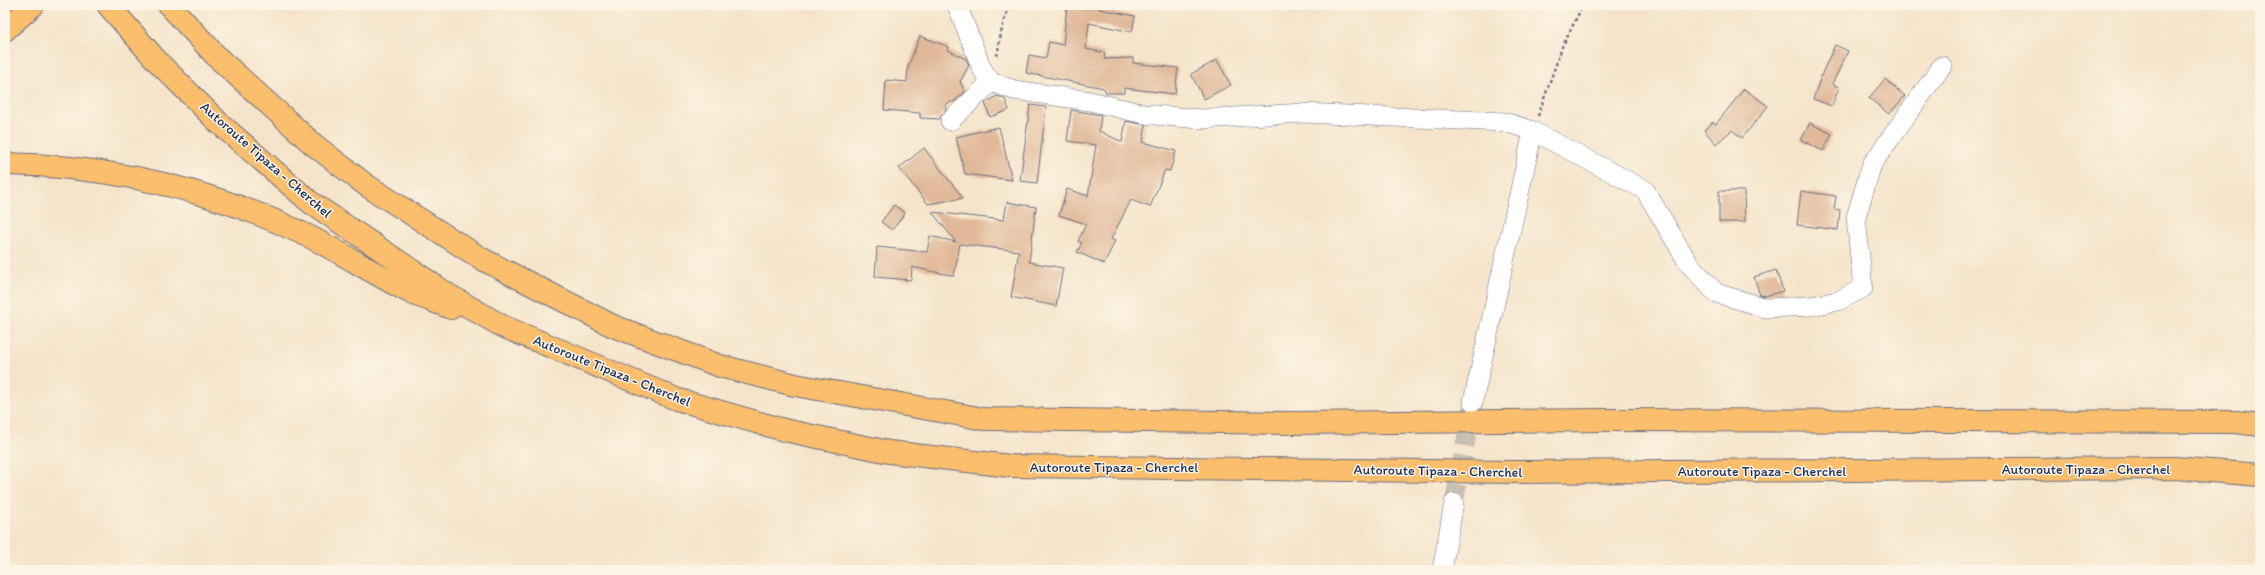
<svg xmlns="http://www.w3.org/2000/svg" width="2265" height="575" font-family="Itim,sans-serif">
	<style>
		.building { fill: #e1b999 }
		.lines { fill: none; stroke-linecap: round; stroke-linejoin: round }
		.minor-tunnel { stroke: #c9c0b4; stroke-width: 19; stroke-dasharray: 19 10; stroke-linecap: butt }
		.minor-casing { stroke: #676e84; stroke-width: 20 }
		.highway-casing { stroke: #676e84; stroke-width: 24 }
		.path { stroke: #676e84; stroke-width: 2.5; stroke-dasharray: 3 3; stroke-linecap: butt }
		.minor { stroke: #fff; stroke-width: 19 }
		.highway { stroke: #fabe6d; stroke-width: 22 }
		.labels { text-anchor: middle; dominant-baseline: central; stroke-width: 3; stroke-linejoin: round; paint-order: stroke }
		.street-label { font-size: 14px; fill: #1b2f5e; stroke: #fcf5e5 }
	</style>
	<rect width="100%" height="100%" fill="#fcf5e5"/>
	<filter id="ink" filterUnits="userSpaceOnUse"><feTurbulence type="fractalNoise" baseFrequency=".025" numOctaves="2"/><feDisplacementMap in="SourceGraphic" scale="8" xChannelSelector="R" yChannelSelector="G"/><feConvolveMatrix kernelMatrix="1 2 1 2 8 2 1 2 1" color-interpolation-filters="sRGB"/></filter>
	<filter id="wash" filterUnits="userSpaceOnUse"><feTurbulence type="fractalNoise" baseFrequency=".012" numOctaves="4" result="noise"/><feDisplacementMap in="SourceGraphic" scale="16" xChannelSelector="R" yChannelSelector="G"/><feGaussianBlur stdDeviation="0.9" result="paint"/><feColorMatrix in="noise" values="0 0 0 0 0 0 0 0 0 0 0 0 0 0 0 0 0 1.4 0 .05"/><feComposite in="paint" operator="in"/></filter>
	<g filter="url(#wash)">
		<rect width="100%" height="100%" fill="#f5e4ca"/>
		<g id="blocks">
			<g class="building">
				<path d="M 1085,5 L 1099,5 L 1099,9 L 1135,16 L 1132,32 L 1089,23 L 1086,49 L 1105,53 L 1104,59 L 1133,58 L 1133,63 L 1178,68 L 1175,94 L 1124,88 L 1124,93 L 1106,93 L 1104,88 L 1026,73 L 1029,55 L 1046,58 L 1049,42 L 1063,45 L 1067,6 L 1084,8 Z"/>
				<path d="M 920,36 L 949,47 L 948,50 L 966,59 L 969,65 L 960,82 L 965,92 L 955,101 L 946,104 L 946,110 L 939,119 L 920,118 L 920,113 L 884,110 L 886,80 L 907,82 L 908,67 Z"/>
				<path d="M 1835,45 L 1848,51 L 1832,84 L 1839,87 L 1832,106 L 1813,99 L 1823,71 Z"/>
				<path d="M 1217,60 L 1231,85 L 1204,99 L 1191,74 Z"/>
				<path d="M 1885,79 L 1905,96 L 1889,114 L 1869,98 Z"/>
				<path d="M 1744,89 L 1768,106 L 1742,138 L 1732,130 L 1716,144 L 1704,130 L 1713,122 L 1716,124 Z"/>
				<path d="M 997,96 L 1005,99 L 1009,110 L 990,117 L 985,103 Z"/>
				<path d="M 1030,105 L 1046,107 L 1037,183 L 1020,181 Z"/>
				<path d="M 1071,110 L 1101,115 L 1099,131 L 1122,142 L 1126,121 L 1146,125 L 1143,142 L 1176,151 L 1170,171 L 1165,170 L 1150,207 L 1131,200 L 1111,239 L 1115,241 L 1104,264 L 1077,252 L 1082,243 L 1078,241 L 1086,224 L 1059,215 L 1067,189 L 1088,196 L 1096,145 L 1067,141 Z"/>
				<path d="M 1810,123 L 1832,134 L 1823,151 L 1801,140 Z"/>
				<path d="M 999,127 L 1012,180 L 965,174 L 956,137 Z"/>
				<path d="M 924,148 L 963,198 L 928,204 L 899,168 Z"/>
				<path d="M 1719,191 L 1744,191 L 1745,222 L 1719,222 Z"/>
				<path d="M 1801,191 L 1836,196 L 1834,209 L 1840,210 L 1838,230 L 1797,225 Z"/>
				<path d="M 1007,202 L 1036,207 L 1029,262 L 1063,268 L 1056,306 L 1011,297 L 1019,251 L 960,244 L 954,276 L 912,267 L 911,280 L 875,277 L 877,247 L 927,252 L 930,236 L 956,242 L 932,212 L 1004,220 Z"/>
				<path d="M 894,205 L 905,213 L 892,230 L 881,222 Z"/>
				<path d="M 1776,270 L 1783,291 L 1765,296 L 1760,295 L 1754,277 Z"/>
			</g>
		</g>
	</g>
	<g filter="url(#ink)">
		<use href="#blocks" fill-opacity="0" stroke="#676e84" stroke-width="1"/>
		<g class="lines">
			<path class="minor-tunnel" d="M 1454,503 L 1472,408"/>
			<defs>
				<g id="minor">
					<path d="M 957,5 L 982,69 L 991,82 L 1014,90 L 1090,101 L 1144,114 L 1200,119 L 1303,113 L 1505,122 L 1533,131 L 1645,190 L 1689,264 L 1716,293 L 1766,308 L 1811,306 L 1838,301 L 1863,288 L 1856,217 L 1872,164 L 1942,66"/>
					<path d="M 950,121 L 991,82"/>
					<path d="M 1473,402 L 1533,131"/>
					<path d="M 1442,570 L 1454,503"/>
				</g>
				<g id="highway">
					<path d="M 108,5 L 157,61 L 219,123 L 310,202 L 447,294 L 502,326 L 676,399 L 784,430 L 889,452 L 1010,466 L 1512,472 L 2175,468 L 2260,475"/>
					<path d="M 169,5 L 218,58 L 314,145 L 366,185 L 482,259 L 613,326 L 720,366 L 795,385 L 984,419 L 1293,423 L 1607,420 L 2236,422 L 2260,425"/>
					<path d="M 5,30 L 33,5"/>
					<path d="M 5,164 C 111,166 209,188 306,235 C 343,253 377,276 414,294 C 426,299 439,303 451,308"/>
				</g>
			</defs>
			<use href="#minor" class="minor-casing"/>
			<use href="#highway" class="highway-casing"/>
			<g class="path">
				<path d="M 997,56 L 1002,28 L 1009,5"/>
				<path d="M 1538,116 L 1562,47 L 1583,5"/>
			</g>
			<use href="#minor" class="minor"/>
			<use href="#highway" class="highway"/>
		</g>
	</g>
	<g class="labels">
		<g class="street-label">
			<text transform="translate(266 160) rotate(41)">Autoroute Tipaza - Cherchel</text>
			<text transform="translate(612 371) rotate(22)">Autoroute Tipaza - Cherchel</text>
			<text x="1114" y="467">Autoroute Tipaza - Cherchel</text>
			<text x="2086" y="469">Autoroute Tipaza - Cherchel</text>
			<text transform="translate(1438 471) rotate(1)">Autoroute Tipaza - Cherchel</text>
			<text x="1762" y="471">Autoroute Tipaza - Cherchel</text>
		</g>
	</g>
	<rect width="2265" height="575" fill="none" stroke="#fcf5e5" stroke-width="20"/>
</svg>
